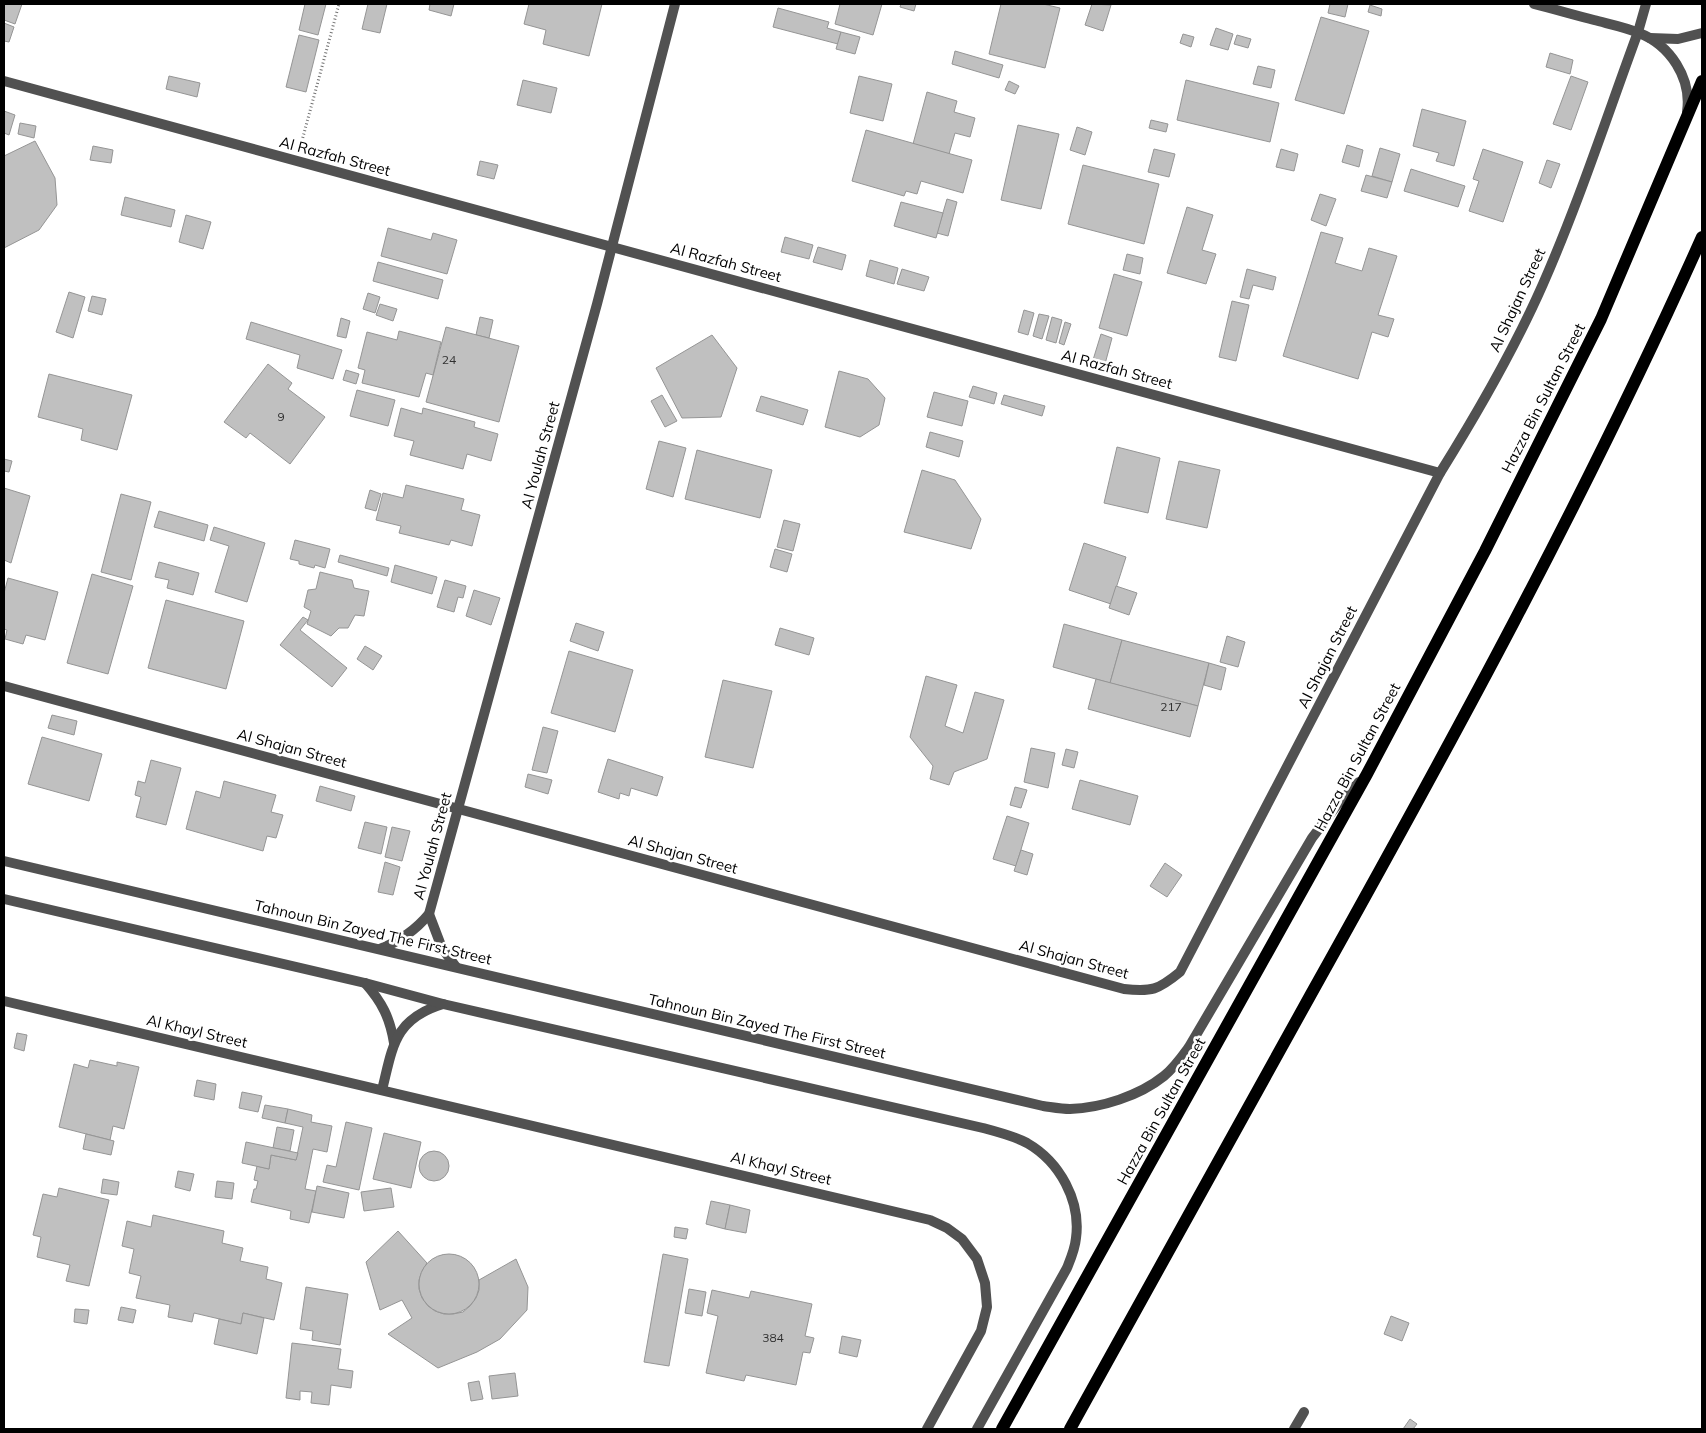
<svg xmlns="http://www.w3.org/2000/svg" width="1706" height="1433" font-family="Mulish,sans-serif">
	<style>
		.building { fill: #c0c0c0; stroke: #959595 }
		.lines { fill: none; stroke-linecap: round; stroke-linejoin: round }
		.path { stroke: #737373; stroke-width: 3; stroke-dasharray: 1 2.5; stroke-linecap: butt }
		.service { stroke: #515151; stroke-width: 10 }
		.minor { stroke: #515151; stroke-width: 10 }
		.tertiary { stroke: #515151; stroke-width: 10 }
		.primary { stroke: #000; stroke-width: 12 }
		.labels { text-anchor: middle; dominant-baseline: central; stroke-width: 5; stroke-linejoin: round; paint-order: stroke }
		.number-label { font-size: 12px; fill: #303030 }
		.street-label { font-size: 15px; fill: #000; stroke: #fff }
	</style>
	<rect width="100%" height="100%" fill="#fff"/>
	<g class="building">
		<path d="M 4,4 L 22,4 L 15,24 L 4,20 Z"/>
		<path d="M 305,4 L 326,4 L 318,35 L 299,30 Z"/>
		<path d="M 368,4 L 387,4 L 380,33 L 362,29 Z"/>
		<path d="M 430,4 L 454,4 L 451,16 L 429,10 Z"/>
		<path d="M 529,4 L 602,4 L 589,56 L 543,44 L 546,30 L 524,24 Z"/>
		<path d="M 840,4 L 882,4 L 873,35 L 835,24 Z"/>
		<path d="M 901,4 L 916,4 L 914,11 L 900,7 Z"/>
		<path d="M 1001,4 L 1043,4 L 1060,8 L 1045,68 L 989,54 Z"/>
		<path d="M 1092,4 L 1111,5 L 1103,31 L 1085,25 Z"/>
		<path d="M 1330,4 L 1348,4 L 1345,17 L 1328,13 Z"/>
		<path d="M 1370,5 L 1382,9 L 1381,16 L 1368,12 Z"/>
		<path d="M 778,8 L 829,22 L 827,28 L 841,32 L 838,44 L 773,27 Z"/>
		<path d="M 1321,17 L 1369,31 L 1344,114 L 1295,100 Z"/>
		<path d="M 4,23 L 14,27 L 9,42 L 4,41 Z"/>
		<path d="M 1216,28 L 1233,34 L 1228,50 L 1210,45 Z"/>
		<path d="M 841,32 L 860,37 L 855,54 L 836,49 Z"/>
		<path d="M 1183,34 L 1194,37 L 1191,47 L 1180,43 Z"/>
		<path d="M 299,35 L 319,40 L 306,92 L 286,87 Z"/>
		<path d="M 1237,35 L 1251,39 L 1248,48 L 1234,44 Z"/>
		<path d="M 955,51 L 1003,65 L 999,78 L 952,64 Z"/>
		<path d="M 1550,53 L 1573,60 L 1570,74 L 1546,67 Z"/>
		<path d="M 1258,66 L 1275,70 L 1271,88 L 1253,84 Z"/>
		<path d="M 169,76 L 200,83 L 197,97 L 166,89 Z"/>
		<path d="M 859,76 L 892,84 L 883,121 L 850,113 Z"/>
		<path d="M 1571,76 L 1588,82 L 1571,130 L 1553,124 Z"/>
		<path d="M 523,80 L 557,88 L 551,113 L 517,105 Z"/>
		<path d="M 1186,80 L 1279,103 L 1270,142 L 1177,120 Z"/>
		<path d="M 1009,81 L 1019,86 L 1015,94 L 1005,90 Z"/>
		<path d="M 927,92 L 957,101 L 954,112 L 975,118 L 970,137 L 955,133 L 949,154 L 913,144 Z"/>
		<path d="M 1422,109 L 1466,121 L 1454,166 L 1436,161 L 1439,153 L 1413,146 Z"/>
		<path d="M 4,111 L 15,115 L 9,135 L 4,133 Z"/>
		<path d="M 1151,120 L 1168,124 L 1166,132 L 1149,128 Z"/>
		<path d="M 20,123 L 36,126 L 34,138 L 18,134 Z"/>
		<path d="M 1018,125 L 1059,134 L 1041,209 L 1001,200 Z"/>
		<path d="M 1077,127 L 1092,132 L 1085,155 L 1070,150 Z"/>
		<path d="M 866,130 L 972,160 L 963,193 L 921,181 L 917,194 L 906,191 L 904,196 L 852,181 Z"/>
		<path d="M 35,141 L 55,178 L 57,205 L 39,230 L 4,248 L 4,156 Z"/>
		<path d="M 1347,145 L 1363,150 L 1359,167 L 1342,162 Z"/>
		<path d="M 93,146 L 113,150 L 111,163 L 90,160 Z"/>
		<path d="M 1380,148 L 1400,154 L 1392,182 L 1372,176 Z"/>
		<path d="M 1154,149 L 1175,154 L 1169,177 L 1148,172 Z"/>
		<path d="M 1281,149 L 1298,154 L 1294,171 L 1276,167 Z"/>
		<path d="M 1483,149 L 1523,162 L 1503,222 L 1469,211 L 1479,181 L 1473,179 Z"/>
		<path d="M 1547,160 L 1560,164 L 1551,188 L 1539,183 Z"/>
		<path d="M 480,161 L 498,165 L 494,179 L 477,175 Z"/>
		<path d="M 1083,165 L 1159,184 L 1144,244 L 1068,224 Z"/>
		<path d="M 1411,169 L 1465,186 L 1458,207 L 1404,191 Z"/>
		<path d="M 1366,175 L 1392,182 L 1387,198 L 1361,191 Z"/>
		<path d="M 1320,194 L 1336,199 L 1326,226 L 1311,220 Z"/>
		<path d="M 125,197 L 175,210 L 171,227 L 121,215 Z"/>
		<path d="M 947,199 L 957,202 L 948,236 L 937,233 Z"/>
		<path d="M 901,202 L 943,213 L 936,238 L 894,226 Z"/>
		<path d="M 1187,207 L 1213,215 L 1202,250 L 1216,254 L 1206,284 L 1167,273 Z"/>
		<path d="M 186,215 L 211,222 L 203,249 L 179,242 Z"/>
		<path d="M 388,228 L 431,240 L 433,233 L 457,240 L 447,274 L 381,256 Z"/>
		<path d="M 1321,232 L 1343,238 L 1335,263 L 1362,271 L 1369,248 L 1397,256 L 1378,315 L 1394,319 L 1388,337 L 1372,332 L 1358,379 L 1283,356 Z"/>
		<path d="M 785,237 L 813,245 L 809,259 L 781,252 Z"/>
		<path d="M 818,247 L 846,255 L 842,270 L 813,262 Z"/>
		<path d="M 1127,254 L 1143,258 L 1140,274 L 1123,270 Z"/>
		<path d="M 870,260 L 898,268 L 894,284 L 866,276 Z"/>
		<path d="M 378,262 L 443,280 L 438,299 L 373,281 Z"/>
		<path d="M 902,269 L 929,277 L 924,291 L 897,284 Z"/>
		<path d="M 1247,269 L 1276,277 L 1273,290 L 1253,285 L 1249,299 L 1240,297 Z"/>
		<path d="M 1114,274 L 1142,282 L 1127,336 L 1099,328 Z"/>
		<path d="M 69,292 L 85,297 L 73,338 L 56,332 Z"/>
		<path d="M 368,293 L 380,297 L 375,313 L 363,309 Z"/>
		<path d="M 92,296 L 106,299 L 102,315 L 88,311 Z"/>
		<path d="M 1232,301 L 1249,305 L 1236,361 L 1219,357 Z"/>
		<path d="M 380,304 L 397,309 L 393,321 L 376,315 Z"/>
		<path d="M 1024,310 L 1034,313 L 1028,335 L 1018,332 Z"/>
		<path d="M 1039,314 L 1049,316 L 1042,339 L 1033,336 Z"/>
		<path d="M 480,317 L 493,320 L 489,338 L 476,335 Z"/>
		<path d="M 1052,317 L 1062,320 L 1056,343 L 1046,340 Z"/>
		<path d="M 341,318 L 350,321 L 346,338 L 337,336 Z"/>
		<path d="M 251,322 L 342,350 L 333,379 L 297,368 L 300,355 L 246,339 Z"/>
		<path d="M 1065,322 L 1071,324 L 1064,345 L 1059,343 Z"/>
		<path d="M 446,327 L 519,346 L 499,422 L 426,402 Z"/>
		<path d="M 399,331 L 441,342 L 433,375 L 426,373 L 419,397 L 362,383 L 365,370 L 358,368 L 367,332 L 397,340 Z"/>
		<path d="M 1101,334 L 1112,338 L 1105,364 L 1093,360 Z"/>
		<path d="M 712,335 L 737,368 L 721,417 L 682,418 L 656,368 Z"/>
		<path d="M 268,364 L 292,383 L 288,389 L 325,417 L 290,464 L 250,433 L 246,438 L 224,422 Z"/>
		<path d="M 346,370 L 359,374 L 356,384 L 343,380 Z"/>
		<path d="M 839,371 L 868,379 L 885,398 L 879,425 L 860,437 L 825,427 Z"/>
		<path d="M 49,374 L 132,395 L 117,450 L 81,440 L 83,429 L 38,417 Z"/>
		<path d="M 973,386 L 997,393 L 994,404 L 969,397 Z"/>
		<path d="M 357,390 L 395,400 L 388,426 L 350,416 Z"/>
		<path d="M 934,392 L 968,401 L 962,426 L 927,417 Z"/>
		<path d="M 662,395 L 677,421 L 665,427 L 651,401 Z"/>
		<path d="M 1004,395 L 1045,406 L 1042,416 L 1001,404 Z"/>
		<path d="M 761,396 L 808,410 L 803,425 L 756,411 Z"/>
		<path d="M 401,408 L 422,414 L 423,408 L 475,422 L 474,427 L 498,434 L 491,461 L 467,454 L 463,469 L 410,455 L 414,441 L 394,436 Z"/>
		<path d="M 930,432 L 963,441 L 959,457 L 926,447 Z"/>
		<path d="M 659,441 L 686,448 L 673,497 L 646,489 Z"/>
		<path d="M 1117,447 L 1160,458 L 1148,513 L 1104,503 Z"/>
		<path d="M 697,450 L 772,470 L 760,518 L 685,499 Z"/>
		<path d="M 4,459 L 12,461 L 9,472 L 4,471 Z"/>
		<path d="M 1179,461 L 1220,470 L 1207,528 L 1166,519 Z"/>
		<path d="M 922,470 L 955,480 L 981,519 L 971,549 L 904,532 Z"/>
		<path d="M 406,485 L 464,499 L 461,510 L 480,515 L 472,546 L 451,540 L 449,545 L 399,533 L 401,526 L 376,520 L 383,493 L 403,498 Z"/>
		<path d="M 4,488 L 30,496 L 11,563 L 4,560 Z"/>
		<path d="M 370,490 L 381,494 L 376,511 L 365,508 Z"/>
		<path d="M 121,494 L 151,502 L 131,580 L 101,572 Z"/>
		<path d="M 159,511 L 208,525 L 204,541 L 154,527 Z"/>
		<path d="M 784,520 L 800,524 L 793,551 L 777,547 Z"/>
		<path d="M 214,527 L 265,543 L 247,602 L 215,592 L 229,546 L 210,540 Z"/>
		<path d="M 295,540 L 330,549 L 325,568 L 315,565 L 314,568 L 299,564 L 299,561 L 290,559 Z"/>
		<path d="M 1084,543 L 1126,557 L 1111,604 L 1069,590 Z"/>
		<path d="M 775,549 L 792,554 L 787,572 L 770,567 Z"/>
		<path d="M 340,555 L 389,568 L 387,576 L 338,562 Z"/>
		<path d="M 159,562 L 199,573 L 193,595 L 167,588 L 169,580 L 155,577 Z"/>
		<path d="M 395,565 L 437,577 L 432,594 L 391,582 Z"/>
		<path d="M 320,572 L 352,580 L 354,588 L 369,591 L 364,616 L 355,615 L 348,628 L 339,628 L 331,636 L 307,624 L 311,611 L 304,607 L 308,590 L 316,589 Z"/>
		<path d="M 92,574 L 133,586 L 108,674 L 67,663 Z"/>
		<path d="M 8,578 L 58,592 L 45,640 L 26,635 L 23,644 L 5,639 L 7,630 L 4,629 L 4,593 Z"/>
		<path d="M 445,580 L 466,586 L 463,598 L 458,597 L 454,612 L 437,607 Z"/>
		<path d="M 1116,586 L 1137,593 L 1129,615 L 1109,608 Z"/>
		<path d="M 474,590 L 500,598 L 491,625 L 466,616 Z"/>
		<path d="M 166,600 L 244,621 L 226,689 L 148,668 Z"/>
		<path d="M 303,617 L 308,620 L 300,630 L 347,668 L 332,687 L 280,645 Z"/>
		<path d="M 576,623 L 604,632 L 598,651 L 570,641 Z"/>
		<path d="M 1064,624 L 1122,640 L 1110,683 L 1053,667 Z"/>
		<path d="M 780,628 L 814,638 L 809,655 L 775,645 Z"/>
		<path d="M 1227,636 L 1245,642 L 1238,667 L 1220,662 Z"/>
		<path d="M 1122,640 L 1209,663 L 1198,706 L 1110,683 Z"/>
		<path d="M 365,646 L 382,656 L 373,670 L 357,659 Z"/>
		<path d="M 569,651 L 633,670 L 615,732 L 551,713 Z"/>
		<path d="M 1209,663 L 1226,668 L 1221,690 L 1204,685 Z"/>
		<path d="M 926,676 L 957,685 L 945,726 L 963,733 L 975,692 L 1004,700 L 987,759 L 954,772 L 949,785 L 930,779 L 933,766 L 910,737 Z"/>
		<path d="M 1096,679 L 1198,706 L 1190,737 L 1088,709 Z"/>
		<path d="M 723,680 L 772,691 L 753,768 L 705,757 Z"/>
		<path d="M 52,715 L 77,721 L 74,735 L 48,728 Z"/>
		<path d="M 543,727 L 558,731 L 547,773 L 532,770 Z"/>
		<path d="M 42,737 L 102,754 L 89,801 L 28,784 Z"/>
		<path d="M 1031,748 L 1055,753 L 1048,788 L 1024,782 Z"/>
		<path d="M 1066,749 L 1078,752 L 1074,768 L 1062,765 Z"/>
		<path d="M 608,759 L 663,777 L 657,796 L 631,788 L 629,796 L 620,793 L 619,799 L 598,792 Z"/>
		<path d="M 151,760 L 181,768 L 166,825 L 136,817 L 141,797 L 135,795 L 138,781 L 145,783 Z"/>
		<path d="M 528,774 L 552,780 L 548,794 L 525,787 Z"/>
		<path d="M 1080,780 L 1138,796 L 1130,825 L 1072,809 Z"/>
		<path d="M 224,781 L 276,795 L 271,812 L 283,815 L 276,838 L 267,836 L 263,851 L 186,829 L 196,791 L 220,798 Z"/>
		<path d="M 320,786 L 355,796 L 351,811 L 316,801 Z"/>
		<path d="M 1015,787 L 1027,790 L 1021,808 L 1010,805 Z"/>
		<path d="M 1007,816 L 1029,823 L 1016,866 L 993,859 Z"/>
		<path d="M 365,822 L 387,827 L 381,854 L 358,848 Z"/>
		<path d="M 392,827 L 410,831 L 402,861 L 385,857 Z"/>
		<path d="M 1021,850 L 1033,854 L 1027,875 L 1014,871 Z"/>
		<path d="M 385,862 L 400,867 L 393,895 L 378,892 Z"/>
		<path d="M 1165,863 L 1182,875 L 1167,897 L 1150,886 Z"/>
		<path d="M 17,1033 L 27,1035 L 24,1051 L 14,1048 Z"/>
		<path d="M 90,1060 L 117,1066 L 117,1062 L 139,1067 L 124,1129 L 113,1126 L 110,1140 L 59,1127 L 74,1064 L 88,1068 Z"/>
		<path d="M 197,1080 L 216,1084 L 214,1100 L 194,1096 Z"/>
		<path d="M 242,1092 L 262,1096 L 258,1112 L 239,1108 Z"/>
		<path d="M 265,1105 L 288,1109 L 285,1123 L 262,1118 Z"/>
		<path d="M 288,1109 L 312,1115 L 311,1122 L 332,1126 L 327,1152 L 313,1149 L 305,1189 L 316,1191 L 309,1223 L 290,1219 L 291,1211 L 251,1202 L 254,1189 L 256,1189 L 258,1181 L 254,1180 L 257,1166 L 269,1169 L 271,1155 L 296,1160 L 303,1127 L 285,1123 Z"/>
		<path d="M 346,1122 L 372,1128 L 359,1190 L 323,1182 L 327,1165 L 336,1167 Z"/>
		<path d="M 277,1127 L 294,1130 L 290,1151 L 273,1148 Z"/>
		<path d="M 384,1133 L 421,1142 L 411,1188 L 373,1179 Z"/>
		<path d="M 86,1134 L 114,1141 L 111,1155 L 83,1149 Z"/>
		<path d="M 246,1142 L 298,1153 L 296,1160 L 271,1155 L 269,1169 L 242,1163 Z"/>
		<circle cx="434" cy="1166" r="15"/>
		<path d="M 178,1171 L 194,1174 L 190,1191 L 175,1187 Z"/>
		<path d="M 103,1179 L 119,1182 L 117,1195 L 101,1193 Z"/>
		<path d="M 217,1181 L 234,1183 L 232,1199 L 215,1197 Z"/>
		<path d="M 317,1186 L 349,1193 L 344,1218 L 312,1212 Z"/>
		<path d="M 59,1188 L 109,1200 L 89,1286 L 66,1281 L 70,1265 L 37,1257 L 41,1237 L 33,1235 L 43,1194 L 57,1197 Z"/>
		<path d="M 391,1188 L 394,1207 L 364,1211 L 361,1192 Z"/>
		<path d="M 711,1201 L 730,1205 L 725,1229 L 706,1224 Z"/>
		<path d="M 730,1205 L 750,1210 L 746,1233 L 725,1229 Z"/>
		<path d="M 153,1215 L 224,1231 L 222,1243 L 243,1248 L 240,1261 L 268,1267 L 266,1279 L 282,1283 L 274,1320 L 243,1313 L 241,1324 L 194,1313 L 192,1322 L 168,1317 L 170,1305 L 136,1298 L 141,1276 L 129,1273 L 134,1249 L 122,1246 L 127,1221 L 151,1227 Z"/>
		<path d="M 675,1227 L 688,1229 L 686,1239 L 674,1237 Z"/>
		<path d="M 398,1231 L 427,1263 L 422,1271 L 419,1280 L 419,1289 L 422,1298 L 428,1306 L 435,1311 L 444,1314 L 453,1314 L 463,1312 L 470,1306 L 476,1298 L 479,1290 L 479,1280 L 516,1259 L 528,1287 L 527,1310 L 500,1339 L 477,1352 L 438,1368 L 388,1334 L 412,1318 L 402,1300 L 380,1310 L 366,1262 Z"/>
		<circle cx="449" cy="1284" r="30"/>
		<path d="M 663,1254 L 688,1259 L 669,1366 L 644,1362 Z"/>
		<path d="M 306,1287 L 348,1294 L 340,1345 L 312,1340 L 313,1331 L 300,1329 Z"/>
		<path d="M 689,1289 L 706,1292 L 702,1316 L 685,1313 Z"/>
		<path d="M 712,1290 L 749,1298 L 751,1291 L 812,1304 L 805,1336 L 814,1338 L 810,1353 L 803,1352 L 796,1385 L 746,1375 L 744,1381 L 706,1373 L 718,1316 L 707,1313 Z"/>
		<path d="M 121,1307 L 136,1310 L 133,1323 L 118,1320 Z"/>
		<path d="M 75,1309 L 89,1310 L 87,1324 L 74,1322 Z"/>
		<path d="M 243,1313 L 264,1318 L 257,1354 L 214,1344 L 219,1319 L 241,1324 Z"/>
		<path d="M 1391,1316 L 1409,1323 L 1402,1341 L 1384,1334 Z"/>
		<path d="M 842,1336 L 861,1340 L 857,1357 L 839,1353 Z"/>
		<path d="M 292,1343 L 341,1349 L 338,1369 L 353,1371 L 351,1388 L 331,1385 L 329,1405 L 311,1403 L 312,1392 L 300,1391 L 300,1400 L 286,1398 Z"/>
		<path d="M 515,1373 L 518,1396 L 492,1399 L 489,1376 Z"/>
		<path d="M 479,1381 L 483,1399 L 471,1401 L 468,1383 Z"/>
		<path d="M 1410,1419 L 1417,1424 L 1413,1429 L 1403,1429 Z"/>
	</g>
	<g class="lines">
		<path class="path" d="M 300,148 L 339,4"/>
		<path class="service" d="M 1294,1429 L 1304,1412"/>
		<g class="minor">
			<path d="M 1534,4 C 1554,9 1574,15 1594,20 C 1609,24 1625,27 1639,33 C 1670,45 1692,78 1687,112"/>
			<path d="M 1650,38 L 1678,39 L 1702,33"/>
			<path d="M 4,81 L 1440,473"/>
			<path d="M 4,686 L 1124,989 C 1152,992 1158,990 1180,972 L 1440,473 C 1478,412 1514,350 1543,284 C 1579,202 1607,116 1638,32 L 1646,4"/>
			<path d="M 429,914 L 442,948 L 456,967"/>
			<path d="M 380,949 C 400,941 415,931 429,914 L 597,304 L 675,4"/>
			<path d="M 365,983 C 382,1002 390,1018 394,1043"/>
			<path d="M 4,1001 L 930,1220 L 947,1228 L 962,1239 L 977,1259 L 985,1283 L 987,1307 L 981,1331 L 927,1429"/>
			<path d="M 382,1090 C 393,1046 394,1019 443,1004"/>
		</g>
		<g class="tertiary">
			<path d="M 4,861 L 1043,1106 C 1051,1107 1061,1109 1070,1109 C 1101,1108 1139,1096 1164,1076 C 1174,1068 1181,1058 1189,1047 L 1312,838 L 1337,805 L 1359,782"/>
			<path d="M 4,899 L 365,983 L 443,1004 L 983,1128 C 998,1132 1014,1136 1027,1143 C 1060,1162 1081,1201 1076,1238 C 1075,1249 1071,1258 1067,1268 L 977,1429"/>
		</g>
		<g class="primary">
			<path d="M 1002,1429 L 1367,774 L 1485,551 L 1601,319 L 1702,81"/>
			<path d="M 1070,1429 C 1150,1285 1230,1140 1310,996 C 1449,747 1586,497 1702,237"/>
		</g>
	</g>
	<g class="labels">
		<g class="number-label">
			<text x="449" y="359">24</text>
			<text x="281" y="416">9</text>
			<text x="1171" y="706">217</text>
			<text x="773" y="1337">384</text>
		</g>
		<g class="street-label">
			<text transform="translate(335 156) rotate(15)">Al Razfah Street</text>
			<text transform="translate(726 262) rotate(15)">Al Razfah Street</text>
			<text transform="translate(1517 300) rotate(-65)">Al Shajan Street</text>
			<text transform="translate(1117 369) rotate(15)">Al Razfah Street</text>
			<text transform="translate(1543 398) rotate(-63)">Hazza Bin Sultan Street</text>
			<text transform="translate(540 455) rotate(-75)">Al Youlah Street</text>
			<text transform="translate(1327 657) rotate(-63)">Al Shajan Street</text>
			<text transform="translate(292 748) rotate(15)">Al Shajan Street</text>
			<text transform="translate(1357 757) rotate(-62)">Hazza Bin Sultan Street</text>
			<text transform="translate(432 846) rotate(-75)">Al Youlah Street</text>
			<text transform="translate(683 854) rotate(15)">Al Shajan Street</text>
			<text transform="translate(373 932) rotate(13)">Tahnoun Bin Zayed The First Street</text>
			<text transform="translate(1074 959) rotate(15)">Al Shajan Street</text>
			<text transform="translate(767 1026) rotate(13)">Tahnoun Bin Zayed The First Street</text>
			<text transform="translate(197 1031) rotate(13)">Al Khayl Street</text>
			<text transform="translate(1161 1111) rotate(-61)">Hazza Bin Sultan Street</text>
			<text transform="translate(781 1168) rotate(13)">Al Khayl Street</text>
		</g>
	</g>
	<rect width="1706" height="1433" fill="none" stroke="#000000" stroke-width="10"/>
</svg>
